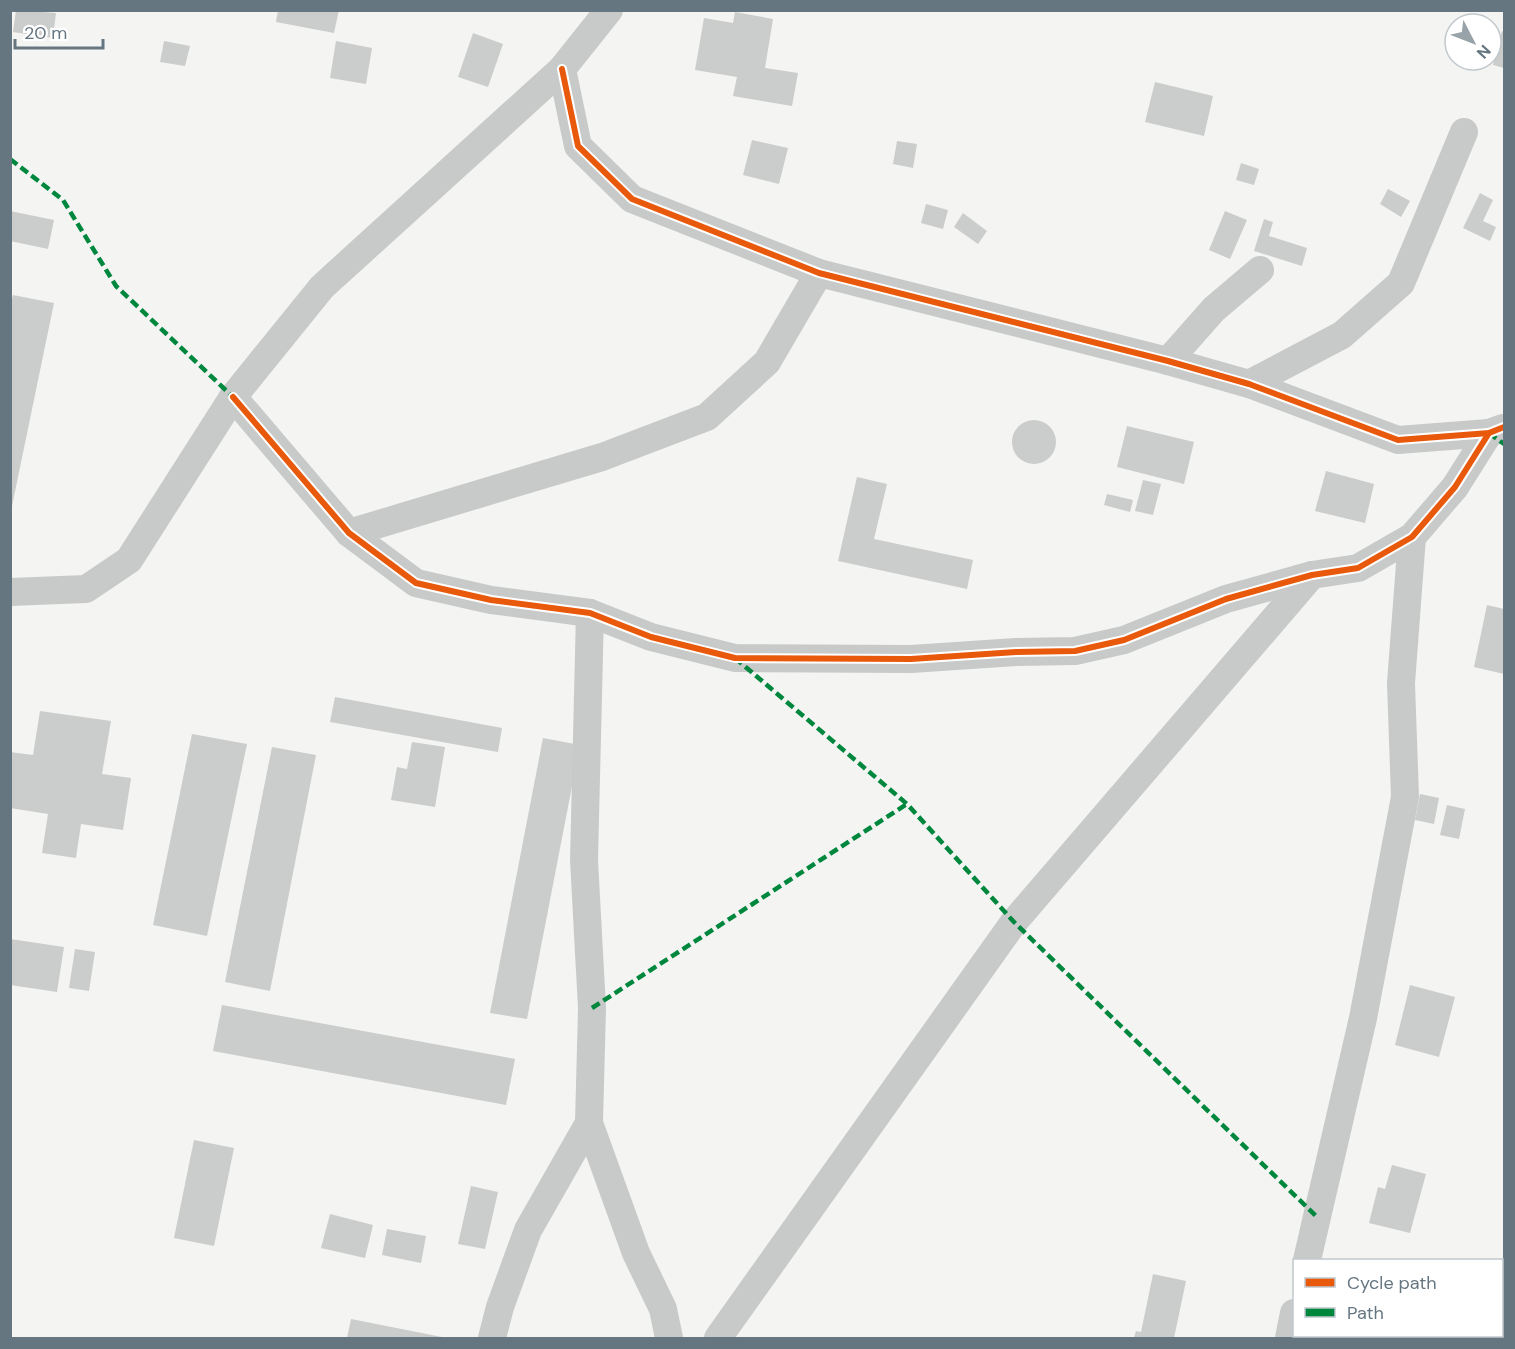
<svg xmlns="http://www.w3.org/2000/svg" width="1515" height="1349" font-family="'DM Sans',sans-serif">
	<style>
		.building { fill: #cbcccc }
		.lines { fill: none; stroke-linecap: round; stroke-linejoin: round }
		.minor { stroke: #c8caca; stroke-width: 28 }
		.quiet { stroke: #00873e; stroke-width: 4.5; stroke-dasharray: 9 4.5; stroke-linecap: butt }
		.cycleway-casing { stroke: #fff; stroke-width: 10 }
		.cycleway { stroke: #e8590c; stroke-width: 6 }
	</style>
	<rect width="100%" height="100%" fill="#f4f4f2"/>
	<g class="building">
		<path d="M 16,10 L 56,13 L 53,38 L 13,32 Z"/>
		<path d="M 278,10 L 339,10 L 334,33 L 276,22 Z"/>
		<path d="M 735,12 L 773,19 L 765,68 L 798,73 L 792,106 L 733,96 L 737,77 L 695,70 L 704,18 L 733,23 Z"/>
		<path d="M 1502,31 L 1504,32 L 1504,68 L 1493,65 Z"/>
		<path d="M 473,33 L 503,44 L 488,87 L 458,77 Z"/>
		<path d="M 164,41 L 190,46 L 185,66 L 160,62 Z"/>
		<path d="M 336,41 L 372,48 L 366,84 L 330,78 Z"/>
		<path d="M 1155,82 L 1213,96 L 1204,136 L 1145,122 Z"/>
		<path d="M 752,140 L 788,148 L 779,184 L 743,175 Z"/>
		<path d="M 897,141 L 917,144 L 913,168 L 893,164 Z"/>
		<path d="M 1241,163 L 1259,169 L 1254,185 L 1236,180 Z"/>
		<path d="M 1388,189 L 1410,201 L 1401,217 L 1380,204 Z"/>
		<path d="M 1480,193 L 1493,200 L 1483,221 L 1496,227 L 1490,241 L 1463,228 Z"/>
		<path d="M 926,204 L 948,210 L 943,229 L 921,223 Z"/>
		<path d="M 10,211 L 54,220 L 48,249 L 10,241 Z"/>
		<path d="M 1225,211 L 1247,220 L 1230,259 L 1209,250 Z"/>
		<path d="M 963,213 L 987,231 L 978,244 L 954,227 Z"/>
		<path d="M 1264,219 L 1273,222 L 1269,236 L 1307,248 L 1302,266 L 1254,251 Z"/>
		<path d="M 13,295 L 54,303 L 12,506 L 10,306 Z"/>
		<circle cx="1034" cy="442" r="22"/>
		<path d="M 1127,426 L 1194,442 L 1184,484 L 1117,467 Z"/>
		<path d="M 1326,471 L 1374,484 L 1365,523 L 1315,511 Z"/>
		<path d="M 857,477 L 887,484 L 874,539 L 973,560 L 967,589 L 838,561 Z"/>
		<path d="M 1143,480 L 1161,484 L 1153,515 L 1135,511 Z"/>
		<path d="M 1107,494 L 1133,500 L 1130,512 L 1104,505 Z"/>
		<path d="M 1487,605 L 1504,609 L 1504,674 L 1474,667 Z"/>
		<path d="M 335,697 L 502,728 L 498,752 L 330,722 Z"/>
		<path d="M 40,711 L 111,721 L 102,774 L 131,778 L 123,830 L 81,824 L 76,858 L 42,853 L 48,814 L 10,808 L 10,752 L 33,755 Z"/>
		<path d="M 192,734 L 247,744 L 207,936 L 153,925 Z"/>
		<path d="M 543,738 L 580,745 L 527,1019 L 490,1013 Z"/>
		<path d="M 412,742 L 445,747 L 435,807 L 391,800 L 397,767 L 407,769 Z"/>
		<path d="M 272,747 L 316,755 L 270,991 L 225,982 Z"/>
		<path d="M 1420,794 L 1439,798 L 1434,824 L 1415,820 Z"/>
		<path d="M 1447,805 L 1465,809 L 1459,839 L 1440,835 Z"/>
		<path d="M 10,939 L 64,947 L 57,992 L 10,985 Z"/>
		<path d="M 75,949 L 95,952 L 89,991 L 69,988 Z"/>
		<path d="M 1410,985 L 1455,997 L 1439,1057 L 1395,1045 Z"/>
		<path d="M 222,1005 L 515,1059 L 506,1105 L 213,1051 Z"/>
		<path d="M 194,1140 L 234,1148 L 214,1246 L 174,1238 Z"/>
		<path d="M 1392,1165 L 1426,1174 L 1410,1233 L 1369,1223 L 1378,1187 L 1385,1189 Z"/>
		<path d="M 471,1186 L 498,1192 L 485,1249 L 458,1244 Z"/>
		<path d="M 330,1214 L 373,1225 L 365,1258 L 321,1248 Z"/>
		<path d="M 387,1229 L 426,1236 L 421,1263 L 382,1255 Z"/>
		<path d="M 1153,1274 L 1186,1281 L 1174,1338 L 1134,1338 L 1136,1331 L 1141,1332 Z"/>
		<path d="M 351,1319 L 442,1337 L 442,1338 L 347,1338 Z"/>
		<path d="M 1351,1336 L 1386,1336 L 1394,1338 L 1350,1338 Z"/>
	</g>
	<g class="lines">
		<g class="minor">
			<path d="M 562,69 L 578,146 L 632,199 L 819,273 L 1168,361 L 1249,384 L 1398,440 L 1489,433 L 1503,428"/>
			<path d="M 1168,361 L 1214,309 L 1260,270"/>
			<path d="M 1249,384 L 1342,335 L 1401,283 L 1464,132"/>
			<path d="M 233,397 L 349,533 L 416,583 L 491,600 L 590,613 L 651,637 L 735,658 L 911,659 L 1016,652 L 1075,651 L 1124,640 L 1226,599 L 1312,575 L 1358,568 L 1412,537 L 1455,487 L 1489,433"/>
			<path d="M 349,533 L 602,457 L 707,417 L 767,362 L 819,273"/>
			<path d="M 10,592 L 86,589 L 129,560 L 233,397 L 322,287 L 562,69 L 609,10"/>
			<path d="M 590,613 L 584,860 L 592,1008 L 589,1123 L 636,1253 L 663,1309 L 669,1338"/>
			<path d="M 1307,1260 L 1363,1018 L 1405,797 L 1401,683 L 1412,537"/>
			<path d="M 492,1338 L 500,1307 L 528,1230 L 589,1123"/>
			<path d="M 718,1338 L 1014,922 L 1312,575"/>
			<path d="M 1289,1338 L 1294,1313"/>
		</g>
		<g class="quiet">
			<path d="M 10,159 L 63,200 L 116,286 L 233,397"/>
			<path d="M 1489,433 L 1504,444"/>
			<path d="M 735,658 L 907,804 L 1014,922 L 1317,1217"/>
			<path d="M 592,1008 L 907,804"/>
		</g>
		<defs>
			<g id="cycleway">
				<path d="M 562,69 L 578,146 L 632,199 L 819,273 L 1168,361 L 1249,384 L 1398,440 L 1489,433 L 1504,427"/>
				<path d="M 233,397 L 349,533 L 416,583 L 491,600 L 590,613 L 651,637 L 735,658 L 911,659 L 1016,652 L 1075,651 L 1124,640 L 1226,599 L 1312,575 L 1358,568 L 1412,537 L 1455,487 L 1489,433"/>
			</g>
		</defs>
		<use href="#cycleway" class="cycleway-casing"/>
		<use href="#cycleway" class="cycleway"/>
	</g>
	<rect width="1515" height="1349" fill="none" stroke="#657681" stroke-width="24"/>
	<rect x="1293" y="1259" width="210" height="78" fill="#ffffff" stroke="#c1c8cd" stroke-width="1.5"/>
	<rect x="1305" y="1278" width="30" height="9" fill="#e8590c" stroke="#c1c8cd" stroke-width="1.5"/>
	<text x="1347" y="1289" font-size="18" fill="#657681">Cycle path</text>
	<rect x="1305" y="1308" width="30" height="9" fill="#00873e" stroke="#c1c8cd" stroke-width="1.5"/>
	<text x="1347" y="1319" font-size="18" fill="#657681">Path</text>
	<g transform="translate(1473 42) rotate(132)"><circle r="28" fill="#ffffff" stroke="#c1c8cd" stroke-width="1.5"/>
	<path d="M0-4.5L10 22L0 15L-10 22Z" fill="#97a2a9"/>
	<text y="-9" font-size="16" font-weight="bold" text-anchor="middle" fill="#657681">N</text>
	</g>
	<path d="M15 39v9h88v-9" fill="none" stroke="#657681" stroke-width="3"/>
	<text x="24" y="39" font-size="18" fill="#657681" stroke="#ffffff" stroke-width="4.5" paint-order="stroke">20 m</text>
</svg>
